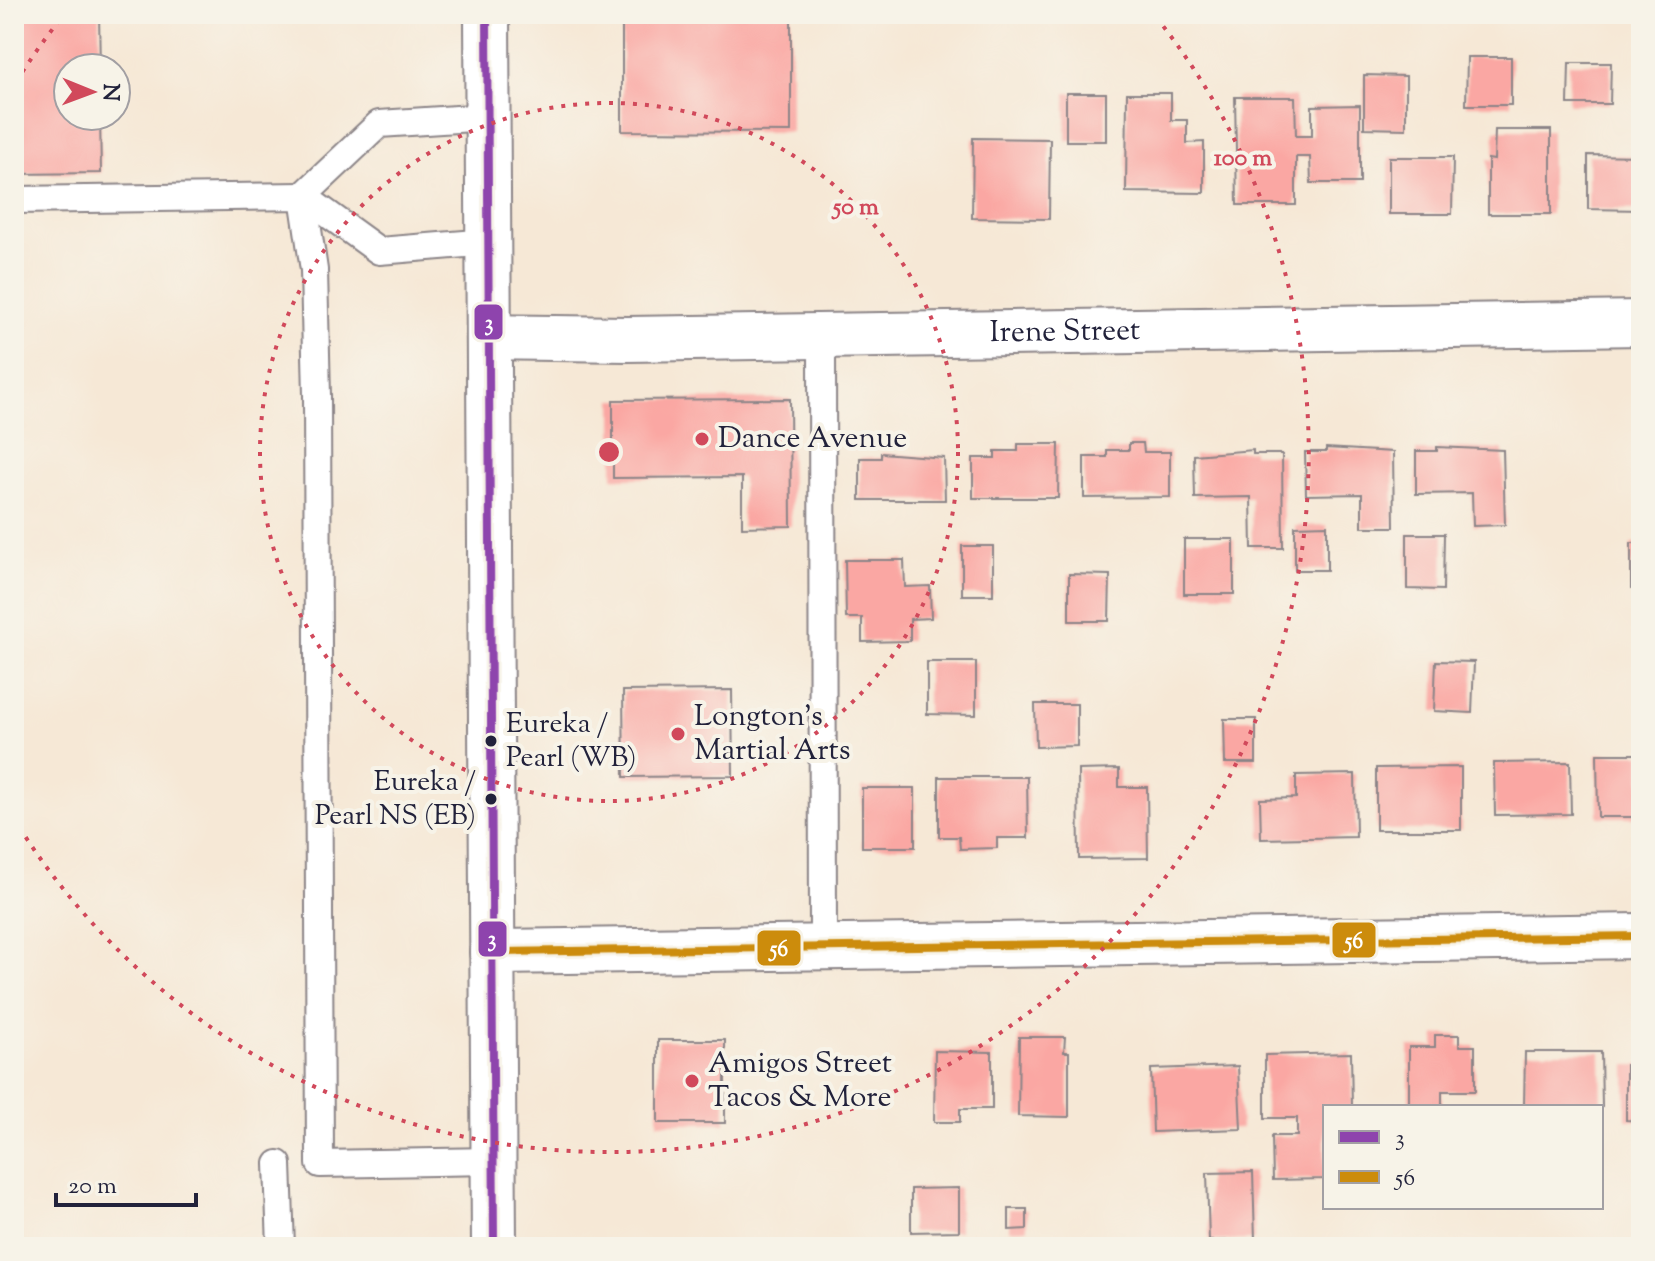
<svg xmlns="http://www.w3.org/2000/svg" width="1655" height="1261" font-family="'Sorts Mill Goudy',serif">
	<style>
		.building { fill: #faa7a3 }
		.lines { fill: none; stroke-linecap: round; stroke-linejoin: round }
		.lane-casing { stroke: #8c8588; stroke-width: 30 }
		.street-casing { stroke: #8c8588; stroke-width: 48 }
		.secondary-casing { stroke: #8c8588; stroke-width: 48 }
		.lane { stroke: #fff; stroke-width: 26 }
		.street { stroke: #fff; stroke-width: 44 }
		.secondary { stroke: #fff; stroke-width: 44 }
		.bus-1-casing { stroke: #f7f3e8; stroke-width: 14 }
		.bus-2-casing { stroke: #f7f3e8; stroke-width: 14 }
		.bus-1 { stroke: #8e44ad; stroke-width: 8 }
		.bus-2 { stroke: #cc8c0c; stroke-width: 8 }
		.ring { fill: none; stroke: #d1495b; stroke-width: 4; stroke-dasharray: 4 8 }
		.poi-dot { fill: #d1495b; stroke: #f7f3e8; stroke-width: 3 }
		.bus-dot { fill: #22223b; stroke: #f7f3e8; stroke-width: 3 }
		.labels { text-anchor: middle; dominant-baseline: central; stroke-width: 8; stroke-linejoin: round; paint-order: stroke }
		.bus-label { font-size: 28px; fill: #22223b; stroke: #f7f3e8; text-anchor: start }
		.street-label { font-size: 30px; fill: #22223b; stroke: #f7f3e8 }
		.poi-label { font-size: 30px; fill: #22223b; stroke: #f7f3e8; text-anchor: start }
		.centre { fill: #d1495b; stroke: #f7f3e8; stroke-width: 4 }
		.ring-label { font-size: 24px; text-anchor: middle; font-weight: bold; fill: #d1495b; stroke: #f7f3e8; stroke-width: 8; stroke-linejoin: round; paint-order: stroke }
		.line-badge { stroke: #f7f3e8; stroke-width: 3 }
		.badge-label { font-size: 22px; text-anchor: middle; font-weight: bold; fill: #fff }
	</style>
	<rect width="100%" height="100%" fill="#f7f3e8"/>
	<filter id="ink" filterUnits="userSpaceOnUse"><feTurbulence type="fractalNoise" baseFrequency=".0125" numOctaves="2"/><feDisplacementMap in="SourceGraphic" scale="16" xChannelSelector="R" yChannelSelector="G"/><feConvolveMatrix kernelMatrix="1 2 1 2 8 2 1 2 1" color-interpolation-filters="sRGB"/></filter>
	<filter id="wash" filterUnits="userSpaceOnUse"><feTurbulence type="fractalNoise" baseFrequency=".006" numOctaves="4" result="noise"/><feDisplacementMap in="SourceGraphic" scale="32" xChannelSelector="R" yChannelSelector="G"/><feGaussianBlur stdDeviation="1.8" result="paint"/><feColorMatrix in="noise" values="0 0 0 0 0 0 0 0 0 0 0 0 0 0 0 0 0 1.4 0 .05"/><feComposite in="paint" operator="in"/></filter>
	<g filter="url(#wash)">
		<rect width="100%" height="100%" fill="#f6e8d6"/>
		<g id="blocks">
			<g class="building">
				<path d="M 14,14 L 99,14 L 100,68 L 68,68 L 68,116 L 100,116 L 101,173 L 14,174 Z"/>
				<path d="M 622,14 L 791,14 L 791,132 L 622,131 Z"/>
				<path d="M 1467,57 L 1511,57 L 1511,105 L 1466,105 Z"/>
				<path d="M 1569,63 L 1611,63 L 1610,104 L 1568,104 Z"/>
				<path d="M 1364,75 L 1406,76 L 1406,129 L 1364,128 Z"/>
				<rect x="1066" y="93" width="40" height="48"/>
				<path d="M 1127,93 L 1171,93 L 1171,120 L 1187,120 L 1187,143 L 1204,142 L 1204,193 L 1126,192 Z"/>
				<path d="M 1235,97 L 1295,97 L 1296,136 L 1312,136 L 1312,106 L 1360,105 L 1360,183 L 1311,183 L 1310,157 L 1296,157 L 1296,205 L 1237,205 Z"/>
				<path d="M 1495,130 L 1551,130 L 1551,214 L 1488,214 L 1488,159 L 1494,160 Z"/>
				<path d="M 973,138 L 1050,139 L 1049,219 L 972,218 Z"/>
				<path d="M 1588,155 L 1641,156 L 1641,210 L 1588,209 Z"/>
				<path d="M 1389,157 L 1453,157 L 1452,214 L 1389,214 Z"/>
				<path d="M 790,399 L 791,526 L 742,527 L 742,477 L 613,478 L 613,400 Z"/>
				<path d="M 1129,443 L 1143,443 L 1144,452 L 1170,452 L 1170,497 L 1084,498 L 1084,457 L 1107,457 L 1107,450 L 1129,450 Z"/>
				<path d="M 1018,444 L 1059,444 L 1058,498 L 973,498 L 973,458 L 995,458 L 995,451 L 1018,451 Z"/>
				<path d="M 1437,447 L 1503,450 L 1505,525 L 1473,526 L 1472,493 L 1416,494 L 1416,451 L 1437,451 Z"/>
				<path d="M 1326,448 L 1393,452 L 1394,527 L 1362,527 L 1362,494 L 1306,495 L 1305,452 L 1326,452 Z"/>
				<path d="M 1253,450 L 1253,454 L 1282,454 L 1283,548 L 1252,548 L 1251,497 L 1195,498 L 1194,455 Z"/>
				<path d="M 881,453 L 944,458 L 945,500 L 860,500 L 860,458 L 881,458 Z"/>
				<path d="M 1327,525 L 1327,570 L 1295,570 L 1295,526 Z"/>
				<path d="M 1407,534 L 1444,534 L 1443,590 L 1407,589 Z"/>
				<rect x="1184" y="539" width="50" height="55"/>
				<rect x="1631" y="543" width="10" height="45"/>
				<rect x="962" y="546" width="31" height="49"/>
				<path d="M 845,560 L 904,560 L 905,587 L 930,586 L 931,618 L 910,619 L 910,641 L 862,642 L 862,618 L 846,618 Z"/>
				<path d="M 1069,574 L 1110,575 L 1109,621 L 1069,621 Z"/>
				<path d="M 1436,661 L 1474,662 L 1472,713 L 1434,711 Z"/>
				<path d="M 927,662 L 976,662 L 976,715 L 927,714 Z"/>
				<path d="M 732,690 L 733,776 L 624,777 L 623,691 Z"/>
				<path d="M 1035,704 L 1077,704 L 1077,746 L 1036,747 Z"/>
				<path d="M 1224,719 L 1256,719 L 1256,763 L 1225,763 Z"/>
				<path d="M 1597,754 L 1641,754 L 1641,817 L 1598,817 Z"/>
				<path d="M 1570,762 L 1571,814 L 1495,815 L 1494,763 Z"/>
				<path d="M 1461,767 L 1461,830 L 1376,830 L 1376,768 Z"/>
				<path d="M 1119,769 L 1119,787 L 1147,787 L 1148,858 L 1079,859 L 1078,770 Z"/>
				<path d="M 1355,774 L 1356,837 L 1261,839 L 1260,799 L 1296,798 L 1296,775 Z"/>
				<path d="M 939,777 L 1027,777 L 1028,838 L 997,838 L 997,848 L 960,849 L 959,837 L 939,837 Z"/>
				<rect x="862" y="788" width="53" height="59"/>
				<path d="M 1435,1035 L 1459,1035 L 1459,1046 L 1475,1046 L 1475,1091 L 1442,1091 L 1442,1107 L 1409,1107 L 1409,1047 L 1435,1047 Z"/>
				<path d="M 1019,1037 L 1065,1037 L 1064,1052 L 1069,1052 L 1069,1117 L 1018,1116 Z"/>
				<rect x="658" y="1040" width="67" height="83"/>
				<path d="M 935,1051 L 992,1052 L 992,1109 L 960,1109 L 960,1122 L 934,1122 Z"/>
				<path d="M 1525,1052 L 1601,1052 L 1602,1107 L 1524,1107 Z"/>
				<path d="M 1351,1053 L 1352,1107 L 1325,1107 L 1325,1179 L 1273,1180 L 1272,1136 L 1297,1136 L 1297,1118 L 1265,1118 L 1265,1055 Z"/>
				<path d="M 1626,1065 L 1641,1065 L 1641,1121 L 1626,1120 Z"/>
				<path d="M 1238,1066 L 1241,1129 L 1153,1132 L 1151,1069 Z"/>
				<path d="M 1253,1172 L 1255,1240 L 1209,1241 L 1207,1173 Z"/>
				<path d="M 959,1188 L 959,1231 L 911,1232 L 911,1189 Z"/>
				<path d="M 1009,1209 L 1027,1209 L 1027,1229 L 1009,1230 Z"/>
			</g>
		</g>
	</g>
	<g filter="url(#ink)">
		<use href="#blocks" fill-opacity="0" stroke="#8c8588" stroke-width="2"/>
		<g class="lines">
			<defs>
				<g id="lane">
					<path d="M 303,196 L 314,270 L 317,396 L 320,1164 L 493,1161"/>
					<path d="M 303,196 L 379,124 L 488,117"/>
					<path d="M 14,200 L 303,196 L 379,251 L 489,242"/>
					<path d="M 822,336 L 823,949"/>
					<path d="M 278,1164 L 281,1247"/>
				</g>
				<g id="street">
					<path id="s1" d="M 489,337 L 628,339 L 1641,323"/>
					<path d="M 492,952 L 1641,936"/>
				</g>
				<path id="secondary" d="M 487,14 L 494,1247"/>
			</defs>
			<use href="#lane" class="lane-casing"/>
			<use href="#street" class="street-casing"/>
			<use href="#secondary" class="secondary-casing"/>
			<use href="#lane" class="lane"/>
			<use href="#street" class="street"/>
			<use href="#secondary" class="secondary"/>
			<defs>
				<path id="bus-1" d="M 487,14 L 494,1247"/>
				<path id="bus-2" d="M 492,952 L 1641,936"/>
			</defs>
			<use href="#bus-1" class="bus-1-casing"/>
			<use href="#bus-2" class="bus-2-casing"/>
			<use href="#bus-1" class="bus-1"/>
			<use href="#bus-2" class="bus-2"/>
		</g>
	</g>
	<g class="ring">
		<circle cx="609" cy="452" r="349"/>
		<path d="M16 82A699 699 0 0 1 62 17M1156 17A699 699 0 1 1 16 822"/>
	</g>
	<g class="poi-dot">
		<circle cx="702" cy="439" r="8"/>
		<circle cx="678" cy="734" r="8"/>
		<circle cx="692" cy="1081" r="8"/>
	</g>
	<g class="bus-dot">
		<circle cx="491" cy="741" r="7"/>
		<circle cx="491" cy="799" r="7"/>
	</g>
	<g class="labels">
		<g class="bus-label">
			<text x="506" y="725">Eureka /<tspan x="506" dy="34">Pearl (WB)</tspan></text>
			<text x="476" y="783" text-anchor="end">Eureka /<tspan x="476" dy="34">Pearl NS (EB)</tspan></text>
		</g>
		<g class="street-label">
			<text stroke="none"><textPath href="#s1" startOffset="576">Irene Street</textPath></text>
		</g>
		<g class="poi-label">
			<text x="718" y="439">Dance Avenue</text>
			<text x="694" y="717">Longton's<tspan x="694" dy="34">Martial Arts</tspan></text>
			<text x="708" y="1064">Amigos Street<tspan x="708" dy="34">Tacos &amp; More</tspan></text>
		</g>
	</g>
	<circle cx="609" cy="452" r="12" class="centre"/>
	<g class="ring-label">
		<text x="1243" y="165">100 m</text>
		<text x="856" y="214">50 m</text>
	</g>
	<g class="line-badge">
		<rect x="473" y="303" width="31" height="38" rx="8" fill="#8e44ad"/>
		<rect x="477" y="920" width="31" height="38" rx="8" fill="#8e44ad"/>
		<rect x="1331" y="921" width="46" height="38" rx="8" fill="#cc8c0c"/>
		<rect x="756" y="929" width="46" height="38" rx="8" fill="#cc8c0c"/>
	</g>
	<g class="badge-label">
		<text x="489" y="330">3</text>
		<text x="492" y="946">3</text>
		<text x="1354" y="948">56</text>
		<text x="779" y="956">56</text>
	</g>
	<rect width="1655" height="1261" fill="none" stroke="#f7f3e8" stroke-width="48"/>
	<rect x="1323" y="1105" width="280" height="104" fill="#f7f3e8" stroke="#a29fa3" stroke-width="2"/>
	<rect x="1339" y="1131" width="40" height="12" fill="#8e44ad" stroke="#a29fa3" stroke-width="2"/>
	<text x="1395" y="1145" font-size="24" fill="#22223b">3</text>
	<rect x="1339" y="1171" width="40" height="12" fill="#cc8c0c" stroke="#a29fa3" stroke-width="2"/>
	<text x="1395" y="1185" font-size="24" fill="#22223b">56</text>
	<g transform="translate(92 92) rotate(91)"><circle r="38" fill="#f7f3e8" stroke="#a29fa3" stroke-width="2"/>
	<path d="M0-6L14 30L0 20L-14 30Z" fill="#d1495b"/>
	<text y="-12" font-size="22" font-weight="bold" text-anchor="middle" fill="#22223b">N</text>
	</g>
	<path d="M56 1193v12h140v-12" fill="none" stroke="#22223b" stroke-width="4"/>
	<text x="68" y="1193" font-size="24" fill="#22223b" stroke="#f7f3e8" stroke-width="6" paint-order="stroke">20 m</text>
</svg>
